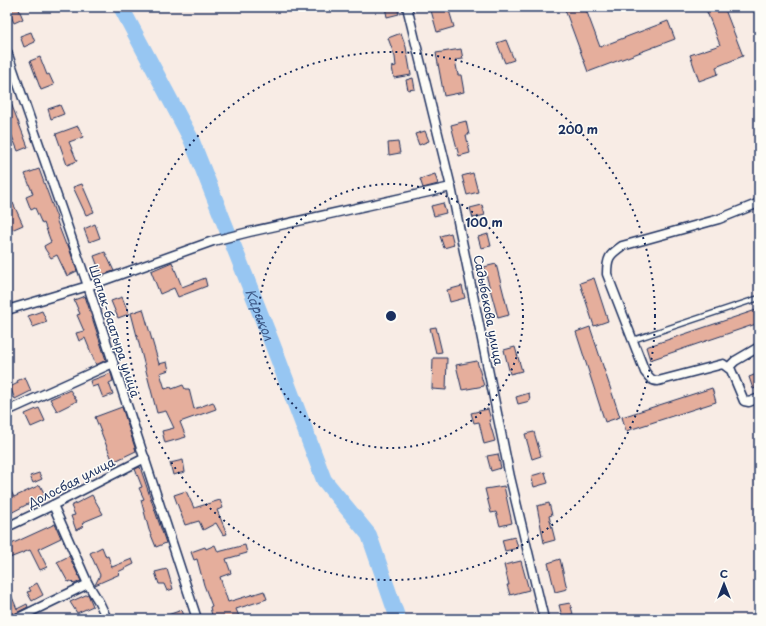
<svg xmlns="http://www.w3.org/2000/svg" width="766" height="626" font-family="'Playpen Sans',sans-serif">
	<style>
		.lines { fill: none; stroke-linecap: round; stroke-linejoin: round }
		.river { stroke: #97c6f2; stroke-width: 16 }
		.building { fill: #e5ae9c; stroke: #1b2f5e }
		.service-casing { stroke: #1b2f5e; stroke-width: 7 }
		.minor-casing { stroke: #1b2f5e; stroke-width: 11 }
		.service { stroke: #fdfcf7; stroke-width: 4 }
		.minor { stroke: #fdfcf7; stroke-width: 8 }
		.ring { fill: none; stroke: #1b2f5e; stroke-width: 2; stroke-dasharray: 2 4 }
		.labels { text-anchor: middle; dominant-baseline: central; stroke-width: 3; stroke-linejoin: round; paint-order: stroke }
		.street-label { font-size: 12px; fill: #1b2f5e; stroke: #fdfcf7 }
		.water-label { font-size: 13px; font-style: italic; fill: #405c8a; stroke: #fdfcf7 }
		.centre { fill: #1b2f5e; stroke: #fdfcf7; stroke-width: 2 }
		.ring-label { font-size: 12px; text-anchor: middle; font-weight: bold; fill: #1b2f5e; stroke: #fdfcf7; stroke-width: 3; stroke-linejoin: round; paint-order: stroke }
	</style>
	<rect width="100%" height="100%" fill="#f8ece5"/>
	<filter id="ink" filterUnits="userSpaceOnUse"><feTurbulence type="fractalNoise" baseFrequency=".025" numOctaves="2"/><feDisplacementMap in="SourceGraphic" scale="8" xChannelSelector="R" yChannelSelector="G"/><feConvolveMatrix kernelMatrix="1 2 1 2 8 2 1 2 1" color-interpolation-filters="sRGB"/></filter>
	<g filter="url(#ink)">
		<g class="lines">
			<path class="river" id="s1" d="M 121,7 L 191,139 L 272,343 L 324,480 L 369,535 L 398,619"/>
		</g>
		<g class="building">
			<path d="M 7,7 L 18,7 L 23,19 L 14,23 Z"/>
			<path d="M 385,7 L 397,7 L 399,14 L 387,17 Z"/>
			<path d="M 430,7 L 448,7 L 454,27 L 437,32 Z"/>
			<path d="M 564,7 L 585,7 L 600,47 L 668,21 L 675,39 L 588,72 Z"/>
			<path d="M 705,7 L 724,7 L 743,56 L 716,67 L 718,74 L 699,81 L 690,55 L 720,45 Z"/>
			<path d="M 31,32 L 35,42 L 24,47 L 20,36 Z"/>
			<path d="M 401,33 L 406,47 L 411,75 L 394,78 L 392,67 L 396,66 L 395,57 L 388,38 Z"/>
			<path d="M 506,40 L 514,60 L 505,63 L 497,43 Z"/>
			<path d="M 461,49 L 463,59 L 455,60 L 458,75 L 461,75 L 464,92 L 444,96 L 436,53 Z"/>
			<path d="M 40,57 L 47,75 L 49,74 L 54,85 L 41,90 L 30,61 Z"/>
			<path d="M 413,78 L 415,89 L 408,90 L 406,80 Z"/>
			<path d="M 7,93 L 28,147 L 18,151 L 9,129 L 7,129 Z"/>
			<path d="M 60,105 L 64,114 L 51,119 L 48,109 Z"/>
			<path d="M 466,121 L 469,135 L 466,135 L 470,153 L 459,156 L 451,125 Z"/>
			<path d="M 78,126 L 83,137 L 69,142 L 77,161 L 67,165 L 56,134 Z"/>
			<path d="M 425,131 L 429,141 L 419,145 L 415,134 Z"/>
			<path d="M 398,142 L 400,153 L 389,155 L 388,143 Z"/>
			<path d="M 39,169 L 57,218 L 56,219 L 66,245 L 68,245 L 77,271 L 67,276 L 57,255 L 51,258 L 45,249 L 44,246 L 51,242 L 44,223 L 42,224 L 35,208 L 31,210 L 26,197 L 33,194 L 25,174 Z"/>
			<path d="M 473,173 L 478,192 L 467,195 L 462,176 Z"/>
			<path d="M 435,174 L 438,184 L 423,188 L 420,179 Z"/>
			<path d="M 82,184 L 94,212 L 86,215 L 73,187 Z"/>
			<path d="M 13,203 L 23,225 L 7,232 L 7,206 Z"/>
			<path d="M 443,203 L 446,213 L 434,216 L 431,206 Z"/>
			<path d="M 482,205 L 485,215 L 473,218 L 470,208 Z"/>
			<path d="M 95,224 L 100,238 L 89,242 L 84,229 Z"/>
			<path d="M 451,233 L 454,245 L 444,248 L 440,236 Z"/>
			<path d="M 488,234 L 491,246 L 481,248 L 478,237 Z"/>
			<path d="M 105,252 L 114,271 L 101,275 L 94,256 Z"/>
			<path d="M 172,262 L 182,287 L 205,278 L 207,286 L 178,297 L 174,288 L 160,294 L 151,271 Z"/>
			<path d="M 496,264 L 509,315 L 498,318 L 484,267 Z"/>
			<path d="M 594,278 L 608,321 L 594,326 L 580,283 Z"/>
			<path d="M 462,286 L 465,298 L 450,302 L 447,290 Z"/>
			<path d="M 85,296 L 106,360 L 96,365 L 85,338 L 79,341 L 76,333 L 84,331 L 77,315 L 80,314 L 74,300 Z"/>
			<path d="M 122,297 L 129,314 L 118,318 L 111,301 Z"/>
			<path d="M 143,309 L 159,364 L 167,362 L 169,370 L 160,373 L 165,389 L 171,387 L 172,389 L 183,385 L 185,389 L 189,389 L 194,409 L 213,402 L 216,409 L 180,422 L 186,437 L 165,443 L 162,431 L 174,428 L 166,411 L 157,413 L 131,313 Z"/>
			<path d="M 759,309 L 759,323 L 650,360 L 646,347 Z"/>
			<path d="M 42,311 L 47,322 L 33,327 L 28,316 Z"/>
			<path d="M 436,327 L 442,352 L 436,353 L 430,328 Z"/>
			<path d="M 590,327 L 620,417 L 605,422 L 576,332 Z"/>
			<path d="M 515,347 L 522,371 L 510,374 L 504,350 Z"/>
			<path d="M 433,358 L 447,358 L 446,390 L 432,389 Z"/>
			<path d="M 477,361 L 484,386 L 462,390 L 456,365 Z"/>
			<path d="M 111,373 L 113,381 L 109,383 L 113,394 L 103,398 L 98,385 L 92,387 L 90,381 Z"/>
			<path d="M 759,373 L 759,387 L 753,389 L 749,377 Z"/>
			<path d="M 25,377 L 31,391 L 15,399 L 10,387 L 18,383 L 17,381 Z"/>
			<path d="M 712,388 L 716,402 L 626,431 L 622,417 Z"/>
			<path d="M 70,390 L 77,401 L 57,411 L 50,399 Z"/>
			<path d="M 529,393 L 530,401 L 518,404 L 516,397 Z"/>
			<path d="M 122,407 L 136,451 L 113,462 L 95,417 Z"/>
			<path d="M 39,408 L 45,421 L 31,427 L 25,414 Z"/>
			<path d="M 488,409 L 491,420 L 489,420 L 495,441 L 484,444 L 479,422 L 474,423 L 471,413 Z"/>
			<path d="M 534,432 L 541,456 L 532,459 L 525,434 Z"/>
			<path d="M 498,454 L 501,468 L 491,471 L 487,456 Z"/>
			<path d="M 183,460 L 185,472 L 173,475 L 170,463 Z"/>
			<path d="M 140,467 L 166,543 L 156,547 L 149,530 L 141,500 L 144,499 L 139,488 L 142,487 L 135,469 Z"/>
			<path d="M 545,472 L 548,483 L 534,487 L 531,476 Z"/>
			<path d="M 39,473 L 42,479 L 33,483 L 30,476 Z"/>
			<path d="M 7,484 L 14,497 L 40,485 L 45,495 L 7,515 Z"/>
			<path d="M 504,486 L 512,523 L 500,526 L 496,512 L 491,513 L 485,489 Z"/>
			<path d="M 186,491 L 194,508 L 220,500 L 223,508 L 217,510 L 227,534 L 223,535 L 216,523 L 203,530 L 199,521 L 185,525 L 174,495 Z"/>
			<path d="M 92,495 L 103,514 L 86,521 L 82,524 L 84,526 L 76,530 L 71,516 L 75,515 L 71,506 Z"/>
			<path d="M 549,503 L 552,515 L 549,516 L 555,540 L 544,543 L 537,506 Z"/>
			<path d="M 55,524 L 61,538 L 38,549 L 47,567 L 40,570 L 30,550 L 7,559 L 7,546 Z"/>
			<path d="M 515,537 L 518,548 L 505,551 L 502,540 Z"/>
			<path d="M 215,545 L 218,552 L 245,545 L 247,553 L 226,559 L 231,573 L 220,577 L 228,602 L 264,591 L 267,599 L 236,609 L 240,619 L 216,619 L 214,615 L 212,616 L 210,607 L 212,606 L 204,585 L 197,559 L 194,560 L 191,552 L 205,547 L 206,549 Z"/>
			<path d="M 102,547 L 106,557 L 108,556 L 112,567 L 132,559 L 134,564 L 118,572 L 120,574 L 95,585 L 100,575 L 90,553 Z"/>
			<path d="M 69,556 L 81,581 L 74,584 L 71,581 L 68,582 L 57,562 Z"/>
			<path d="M 560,559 L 567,589 L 555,592 L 548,563 Z"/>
			<path d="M 521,561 L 529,590 L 510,595 L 507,585 L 509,585 L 504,565 Z"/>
			<path d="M 167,569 L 173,589 L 167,591 L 164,584 L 159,584 L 155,572 Z"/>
			<path d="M 37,583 L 43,595 L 32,601 L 27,592 L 31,591 L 29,588 Z"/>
			<path d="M 7,585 L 17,609 L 27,604 L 28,607 L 14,614 L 11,617 L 7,605 Z"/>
			<path d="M 88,594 L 93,606 L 77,613 L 70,602 Z"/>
			<path d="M 570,603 L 573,614 L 562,616 L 559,605 Z"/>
			<path d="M 182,610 L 185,619 L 159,619 L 159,618 Z"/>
		</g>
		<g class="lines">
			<defs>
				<path id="service" d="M 633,340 L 759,298"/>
				<g id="minor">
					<path d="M 407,7 L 451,187 L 510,477 L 544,619"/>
					<path d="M 7,52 L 88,286 L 197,619"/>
					<path d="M 759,203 L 719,219 L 622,246 C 609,255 607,258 607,274 L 645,372 C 649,377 651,381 658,381 L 723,364 L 731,370 L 744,401 L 749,402 L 759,398"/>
					<path d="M 7,310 L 88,286 L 213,241 L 249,232 L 451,187"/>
					<path d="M 729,367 L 735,361 L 759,347"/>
					<path d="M 7,411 L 113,363"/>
					<path d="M 53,505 L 88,584 L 99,602 L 107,619"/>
					<path d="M 7,527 L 53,505 L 145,458"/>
					<path d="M 16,619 L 88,584"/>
				</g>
			</defs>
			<use href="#service" class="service-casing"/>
			<use href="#minor" class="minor-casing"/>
			<use href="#service" class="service"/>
			<use href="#minor" class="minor"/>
		</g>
	</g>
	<g class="ring">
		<circle cx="391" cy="316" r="132"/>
		<circle cx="391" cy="316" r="264"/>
	</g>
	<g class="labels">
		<g class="street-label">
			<text transform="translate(489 310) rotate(79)">Садыбекова улица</text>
			<text transform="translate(115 331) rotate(72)">Шапак-баатыра улица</text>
			<text transform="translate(71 482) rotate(-27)">Долосбая улица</text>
		</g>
		<g class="water-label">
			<text stroke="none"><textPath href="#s1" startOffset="338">Каракол</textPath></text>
		</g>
	</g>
	<circle cx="391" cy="316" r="6" class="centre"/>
	<g class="ring-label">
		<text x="578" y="134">200 m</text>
		<text x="484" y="227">100 m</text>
	</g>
	<rect width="766" height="626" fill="none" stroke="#fdfcf7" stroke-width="24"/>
	<rect x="12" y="12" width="742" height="602" fill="none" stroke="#1b2f5e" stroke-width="1.5" filter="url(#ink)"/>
	<g transform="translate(724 584)" stroke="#fdfcf7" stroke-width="3" paint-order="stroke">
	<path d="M0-3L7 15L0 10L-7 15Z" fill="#1b2f5e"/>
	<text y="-6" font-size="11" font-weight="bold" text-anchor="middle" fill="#1b2f5e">С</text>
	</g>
</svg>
